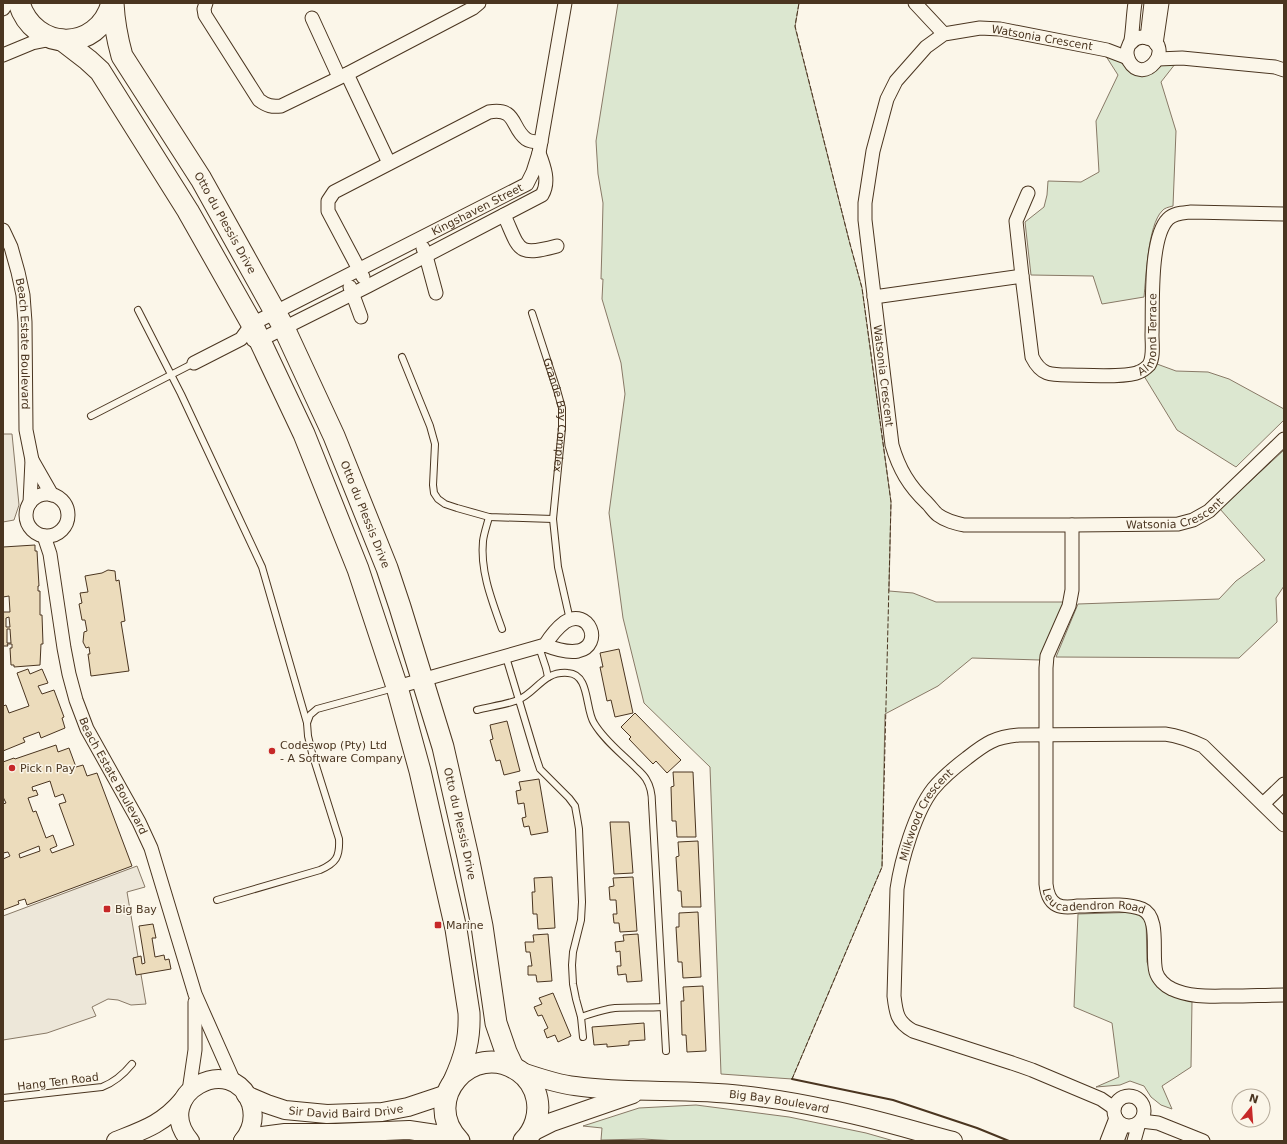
<svg xmlns="http://www.w3.org/2000/svg" width="1287" height="1144" font-family="'DejaVu Sans',sans-serif">
	<style>
		.green { fill: #dce7d0; stroke: #887966 }
		.parking { fill: #ede7d9; stroke: #887966 }
		.building { fill: #ecdcbc; stroke: #4a3520; fill-rule: evenodd }
		.lines { fill: none; stroke-linecap: round; stroke-linejoin: round }
		.lane-casing { stroke: #4a3520; stroke-width: 8 }
		.street-casing { stroke: #4a3520; stroke-width: 15 }
		.secondary-casing { stroke: #4a3520; stroke-width: 20 }
		.primary-casing { stroke: #4a3520; stroke-width: 23 }
		.lane { stroke: #fbf6e9; stroke-width: 6 }
		.street { stroke: #fbf6e9; stroke-width: 13 }
		.secondary { stroke: #fbf6e9; stroke-width: 18 }
		.primary { stroke: #fbf6e9; stroke-width: 21 }
		.fence { stroke: #4a3520; stroke-width: 1; stroke-dasharray: 5 2; stroke-linecap: butt }
		.wall { stroke: #4a3520; stroke-width: 2 }
		.poi-dot { fill: #c62828; stroke: #fbf6e9; stroke-width: 1.5 }
		.labels { text-anchor: middle; dominant-baseline: central; stroke-width: 3; stroke-linejoin: round; paint-order: stroke }
		.street-label { font-size: 11px; fill: #4a3520; stroke: #fbf6e9 }
		.poi-label { font-size: 11px; fill: #4a3520; stroke: #fbf6e9; text-anchor: start }
	</style>
	<rect width="100%" height="100%" fill="#fbf6e9"/>
	<g class="green">
		<path d="M 618,3 L 799,3 L 795,27 L 850,244 L 862,288 L 891,502 L 889,591 L 913,593 L 936,602 L 1066,602 L 1040,660 L 972,658 L 938,686 L 885,714 L 882,867 L 792,1079 L 721,1074 L 710,767 L 644,703 L 623,618 L 609,513 L 625,394 L 621,363 L 602,299 L 603,279 L 601,279 L 602,245 L 603,203 L 598,174 L 596,141 Z"/>
		<path d="M 1102,50 L 1145,66 L 1179,59 L 1161,82 L 1176,131 L 1173,206 C 1169,207 1164,208 1162,211 C 1148,225 1146,277 1144,297 L 1102,304 L 1093,276 L 1031,275 L 1025,222 L 1044,207 L 1047,195 L 1048,181 L 1081,182 L 1099,172 L 1096,121 L 1118,75 Z"/>
		<path d="M 1157,364 L 1176,371 L 1208,372 L 1229,379 L 1284,409 L 1284,420 L 1236,467 L 1177,430 L 1144,376 Z"/>
		<path d="M 1284,450 L 1284,586 L 1276,598 L 1277,622 L 1239,658 L 1056,657 L 1078,604 L 1219,599 L 1236,581 L 1265,560 L 1220,509 Z"/>
		<path d="M 1141,912 L 1146,918 L 1147,962 L 1152,975 L 1192,1001 L 1191,1067 L 1162,1086 L 1172,1109 L 1161,1105 L 1151,1097 L 1144,1086 L 1130,1081 L 1120,1085 L 1096,1087 L 1119,1077 L 1112,1023 L 1074,1007 L 1078,914 Z"/>
		<path d="M 696,1105 L 789,1117 L 866,1133 L 894,1141 L 678,1141 L 643,1139 L 601,1140 L 602,1128 L 583,1126 L 639,1108 Z"/>
	</g>
	<g class="parking">
		<path d="M 3,434 L 12,434 L 19,505 L 14,520 L 3,522 Z"/>
		<path d="M 137,866 L 145,887 L 127,892 L 146,1004 L 131,1005 L 118,1000 L 108,999 L 92,1007 L 96,1016 L 47,1033 L 3,1040 L 3,916 Z"/>
	</g>
	<g class="building">
		<path d="M 35,545 L 35,551 L 37,551 L 39,586 L 38,586 L 38,591 L 40,591 L 40,615 L 42,615 L 43,644 L 41,644 L 40,665 L 14,667 L 14,665 L 11,665 L 10,648 L 12,648 L 12,644 L 7,644 L 8,646 L 3,646 L 3,612 L 10,612 L 9,596 L 3,597 L 3,547 ZM 9,617 L 10,627 L 6,627 L 6,618 ZM 7,629 L 10,629 L 11,643 L 7,643 Z"/>
		<path d="M 108,570 L 115,571 L 116,581 L 119,580 L 125,621 L 121,622 L 129,671 L 91,676 L 88,654 L 90,654 L 89,647 L 86,648 L 83,642 L 84,632 L 87,631 L 85,620 L 82,620 L 79,604 L 82,603 L 80,593 L 88,592 L 85,576 L 102,573 Z"/>
		<path d="M 619,649 L 633,713 L 615,717 L 611,700 L 607,701 L 600,667 L 603,667 L 600,653 Z"/>
		<path d="M 28,669 L 30,674 L 42,669 L 48,683 L 38,686 L 42,694 L 54,690 L 64,717 L 62,718 L 65,728 L 41,738 L 39,732 L 23,738 L 25,742 L 3,751 L 3,706 L 6,705 L 9,713 L 29,706 L 17,673 Z"/>
		<path d="M 635,713 L 681,760 L 667,773 L 656,761 L 653,764 L 629,739 L 631,737 L 621,727 Z"/>
		<path d="M 507,721 L 520,771 L 504,775 L 500,760 L 496,761 L 490,740 L 493,739 L 490,725 Z"/>
		<path d="M 56,745 L 58,752 L 69,748 L 76,767 L 83,765 L 87,776 L 97,773 L 132,866 L 27,905 L 25,899 L 18,901 L 19,904 L 3,910 L 3,859 L 10,856 L 8,852 L 3,853 L 3,804 L 6,803 L 3,797 L 3,762 L 14,758 L 15,759 ZM 50,781 L 55,797 L 63,794 L 66,802 L 59,804 L 74,845 L 52,853 L 50,849 L 57,846 L 53,835 L 46,838 L 36,811 L 33,812 L 28,798 L 38,795 L 36,790 L 33,791 L 32,787 ZM 39,846 L 40,851 L 20,858 L 19,854 Z"/>
		<path d="M 673,772 L 693,772 L 696,837 L 677,837 L 676,821 L 672,821 L 671,787 L 674,786 Z"/>
		<path d="M 539,779 L 548,832 L 531,835 L 529,826 L 524,827 L 522,818 L 526,817 L 524,803 L 518,804 L 516,791 L 521,790 L 519,782 Z"/>
		<path d="M 610,822 L 629,822 L 633,873 L 614,874 Z"/>
		<path d="M 698,841 L 701,907 L 682,907 L 681,891 L 678,891 L 676,857 L 679,856 L 678,842 Z"/>
		<path d="M 552,877 L 555,928 L 538,929 L 537,914 L 533,914 L 532,892 L 535,892 L 534,878 Z"/>
		<path d="M 633,877 L 637,931 L 620,932 L 619,923 L 614,923 L 613,914 L 617,914 L 616,900 L 610,900 L 609,887 L 614,886 L 613,878 Z"/>
		<path d="M 698,912 L 701,977 L 683,978 L 682,962 L 678,962 L 676,927 L 679,927 L 679,913 Z"/>
		<path d="M 153,924 L 156,938 L 152,938 L 155,957 L 164,955 L 165,960 L 169,959 L 171,969 L 136,975 L 133,958 L 141,956 L 142,964 L 145,963 L 139,926 Z"/>
		<path d="M 548,934 L 552,981 L 537,982 L 536,975 L 528,975 L 528,966 L 532,966 L 530,952 L 526,952 L 525,942 L 534,942 L 533,935 Z"/>
		<path d="M 638,934 L 642,981 L 627,982 L 626,974 L 618,975 L 617,966 L 621,966 L 620,951 L 616,952 L 615,942 L 624,941 L 623,935 Z"/>
		<path d="M 703,986 L 706,1051 L 687,1052 L 686,1035 L 682,1035 L 681,1001 L 684,1001 L 683,987 Z"/>
		<path d="M 553,993 L 571,1036 L 558,1042 L 555,1035 L 547,1038 L 544,1030 L 548,1028 L 542,1015 L 538,1016 L 534,1007 L 542,1004 L 539,998 Z"/>
		<path d="M 644,1023 L 645,1040 L 629,1041 L 629,1045 L 607,1047 L 607,1044 L 594,1045 L 592,1027 Z"/>
	</g>
	<g class="lines">
		<defs>
			<g id="lane">
				<path d="M 138,310 L 181,394 L 262,567 L 307,723"/>
				<path id="s1" d="M 532,313 L 557,390 L 562,408 L 562,428 L 553,519 L 558,567 L 570,620"/>
				<path d="M 402,357 L 430,426 L 435,444 L 433,485 L 434,493 L 438,499 L 445,504 L 457,508 L 489,517 L 553,519"/>
				<path d="M 91,416 L 194,363"/>
				<path d="M 489,517 C 487,525 484,533 483,541 C 480,571 492,601 502,629"/>
				<path d="M 539,647 L 546,668 L 548,677"/>
				<path d="M 506,657 L 536,757 L 540,769 L 569,798 L 575,806 L 577,817 L 579,829 L 582,902 L 581,920 L 573,952 L 572,965 L 573,984 L 576,999 L 581,1017 L 583,1037"/>
				<path d="M 477,710 C 489,707 508,704 518,700 C 537,692 543,671 568,673 C 590,674 585,709 594,723 C 604,740 621,753 634,766 C 638,770 643,774 646,779 C 651,787 652,794 652,803 L 666,1051"/>
				<path d="M 217,900 L 320,870 C 336,863 340,857 339,839 L 312,753 L 308,736 L 307,723 L 310,715 L 317,709 L 394,688"/>
				<path d="M 581,1017 C 593,1013 604,1009 615,1008 C 631,1007 647,1008 663,1007"/>
				<path d="M 3,1098 L 102,1087 C 115,1082 123,1075 132,1064"/>
			</g>
			<g id="street">
				<path d="M 206,3 L 204,9 L 205,15 L 259,100 C 267,106 272,107 281,106 L 347,74 L 473,8 L 479,3"/>
				<path d="M 915,3 L 944,34"/>
				<path d="M 3,9 L 7,3"/>
				<path d="M 312,18 L 339,77"/>
				<path d="M 1147,38 L 1151,3"/>
				<path d="M 1131,43 C 1135,38 1141,36 1148,38 C 1176,47 1144,87 1129,61 C 1127,58 1127,55 1127,52 C 1127,47 1130,44 1131,40 C 1133,28 1133,15 1135,3"/>
				<path d="M 1156,44 L 1162,3"/>
				<path d="M 3,55 L 32,43 L 52,39"/>
				<path id="s2" d="M 1128,58 L 1107,50 L 1000,29 L 980,28 L 944,34 L 926,47 L 896,81 L 887,99 L 873,151 L 865,203 L 865,220 L 892,445 C 899,469 909,486 927,503 C 931,507 934,512 938,515 C 946,521 955,523 964,525 L 1072,525 L 1178,524 L 1193,520 L 1209,511 L 1284,439"/>
				<path d="M 1158,59 L 1182,58 L 1275,67 L 1284,70"/>
				<path d="M 347,74 L 389,163"/>
				<path d="M 504,215 C 520,250 516,257 557,246"/>
				<path id="s3" d="M 3,230 L 11,247 L 18,272 L 23,295 L 25,322 L 26,430 L 32,460 L 30,503"/>
				<path d="M 423,248 L 426,256 L 436,293"/>
				<path d="M 1022,276 L 1016,221 L 1028,193"/>
				<path d="M 363,277 L 328,211 L 328,201 L 334,192 L 489,112 C 517,107 511,128 526,139 C 530,142 536,142 541,142"/>
				<path d="M 350,287 L 361,317"/>
				<path id="s4" d="M 874,297 L 1022,276 L 1032,357 C 1041,375 1050,375 1069,375 C 1084,375 1127,378 1139,372 C 1142,371 1147,367 1149,365 C 1154,357 1152,344 1152,335 C 1153,308 1149,238 1168,219 C 1174,213 1183,213 1191,212 L 1284,214"/>
				<path d="M 253,340 L 260,340 L 368,286 L 542,195 C 550,182 544,166 539,153"/>
				<path id="s5" d="M 194,363 L 241,339 L 252,324 L 527,184 L 533,172 L 539,153 L 565,3"/>
				<path d="M 32,460 L 52,495"/>
				<circle cx="47" cy="515" r="21"/>
				<path id="s6" d="M 1072,525 L 1072,590 L 1069,606 L 1047,656 L 1046,668 L 1046,884 C 1047,893 1049,901 1057,905 C 1063,908 1072,907 1078,906 C 1098,906 1124,902 1142,909 C 1161,917 1151,955 1156,972 C 1158,979 1165,986 1172,989 C 1191,998 1212,996 1232,996 C 1249,996 1267,995 1284,995"/>
				<path id="s7" d="M 44,536 L 50,554 L 64,648 L 69,674 L 76,700 L 87,729 L 139,822 L 151,848 L 195,994 L 235,1084"/>
				<path d="M 397,687 L 545,645 C 550,637 557,628 565,622 C 589,607 604,645 578,651 C 567,653 555,649 545,645"/>
				<path d="M 1263,804 L 1284,784"/>
				<path d="M 189,1091 L 195,1050 L 195,1002"/>
				<circle cx="1129" cy="1111" r="15"/>
				<path id="s8" d="M 1114,1108 L 1101,1099 L 1032,1070 L 1012,1063 L 913,1031 C 897,1022 896,1013 894,996 L 897,889 C 901,861 915,812 933,789 C 943,777 955,767 967,758 C 986,743 995,737 1019,735 L 1165,734 C 1179,736 1190,740 1203,746 L 1284,825"/>
				<path d="M 1141,1121 L 1158,1123 L 1203,1141"/>
				<path d="M 1107,1141 L 1116,1118"/>
				<path d="M 1117,1141 L 1123,1125"/>
				<path d="M 1134,1141 L 1139,1123"/>
			</g>
			<g id="secondary">
				<path id="s9" d="M 519,1071 C 537,1077 556,1084 575,1086 C 630,1094 686,1088 741,1095 C 770,1098 799,1103 827,1109 C 870,1117 911,1130 953,1141"/>
				<path id="s10" d="M 246,1095 L 267,1104 L 285,1110 L 327,1114 L 382,1112 L 408,1107 L 447,1094"/>
				<path d="M 530,1133 L 552,1122 L 633,1094"/>
				<path d="M 116,1141 C 144,1130 163,1124 183,1100"/>
				<path d="M 190,1141 C 150,1094 233,1050 251,1104 C 255,1118 252,1130 243,1141"/>
				<path d="M 243,1141 L 262,1136 L 285,1133 L 336,1133 L 409,1130 L 456,1137"/>
			</g>
			<g id="primary">
				<path d="M 19,3 C 34,52 98,53 112,3"/>
				<path id="s11" d="M 113,3 C 114,22 117,38 122,56 L 201,179 L 284,328 L 334,436 L 387,568 L 400,607 L 443,747 L 468,857 L 482,926 L 496,1023 L 506,1052 L 513,1067"/>
				<path d="M 62,40 L 88,60 L 100,71 L 188,211 L 252,324 L 304,434 L 358,569 L 397,687 L 420,771 L 456,929 L 469,1013 C 470,1039 465,1057 454,1081"/>
				<path d="M 459,1141 C 419,1100 472,1039 519,1071 C 528,1077 535,1088 537,1099 C 540,1114 535,1130 524,1141"/>
			</g>
		</defs>
		<use href="#lane" class="lane-casing"/>
		<use href="#street" class="street-casing"/>
		<use href="#secondary" class="secondary-casing"/>
		<use href="#primary" class="primary-casing"/>
		<use href="#lane" class="lane"/>
		<use href="#street" class="street"/>
		<use href="#secondary" class="secondary"/>
		<use href="#primary" class="primary"/>
		<path class="fence" d="M 792,1079 L 882,867 L 891,502 L 862,288 L 850,244 L 795,26 L 799,3"/>
		<path class="wall" d="M 792,1079 L 893,1100 L 977,1128 L 1009,1141"/>
	</g>
	<g class="poi-dot">
		<circle cx="272" cy="751" r="4"/>
		<circle cx="12" cy="768" r="4"/>
		<rect x="103" y="905" width="8" height="8" rx="2"/>
		<rect x="434" y="921" width="8" height="8" rx="2"/>
	</g>
	<g class="labels">
		<g class="street-label">
			<text transform="translate(1042 38) rotate(10)">Watsonia Crescent</text>
			<text stroke="none"><textPath href="#s5" startOffset="324">Kingshaven Street</textPath></text>
			<text stroke="none"><textPath href="#s11" startOffset="250">Otto du Plessis Drive</textPath></text>
			<text stroke="none"><textPath href="#s4" startOffset="388">Almond Terrace</textPath></text>
			<text stroke="none"><textPath href="#s3" startOffset="117">Beach Estate Boulevard</textPath></text>
			<text stroke="none"><textPath href="#s2" startOffset="556">Watsonia Crescent</textPath></text>
			<text stroke="none"><textPath href="#s1" startOffset="106">Grande Bay Complex</textPath></text>
			<text stroke="none"><textPath href="#s2" startOffset="952">Watsonia Crescent</textPath></text>
			<text stroke="none"><textPath href="#s11" startOffset="574">Otto du Plessis Drive</textPath></text>
			<text stroke="none"><textPath href="#s7" startOffset="252">Beach Estate Boulevard</textPath></text>
			<text stroke="none"><textPath href="#s8" startOffset="446">Milkwood Crescent</textPath></text>
			<text stroke="none"><textPath href="#s11" startOffset="898">Otto du Plessis Drive</textPath></text>
			<text stroke="none"><textPath href="#s6" startOffset="423">Leucadendron Road</textPath></text>
			<text transform="translate(58 1082) rotate(-7)">Hang Ten Road</text>
			<text stroke="none"><textPath href="#s9" startOffset="263">Big Bay Boulevard</textPath></text>
			<text stroke="none"><textPath href="#s10" startOffset="103">Sir David Baird Drive</textPath></text>
		</g>
		<g class="poi-label">
			<text x="280" y="745">Codeswop (Pty) Ltd<tspan x="280" dy="13">- A Software Company</tspan></text>
			<text x="20" y="768">Pick n Pay</text>
			<text x="115" y="909">Big Bay</text>
			<text x="446" y="925">Marine</text>
		</g>
	</g>
	<rect width="1287" height="1144" fill="none" stroke="#4a3520" stroke-width="8"/>
	<g transform="translate(1251 1108) rotate(17)"><circle r="19" fill="#fbf6e9" stroke="#b4a999"/>
	<path d="M0-3L7 15L0 10L-7 15Z" fill="#c62828"/>
	<text y="-6" font-size="11" font-weight="bold" text-anchor="middle" fill="#4a3520">N</text>
	</g>
</svg>
